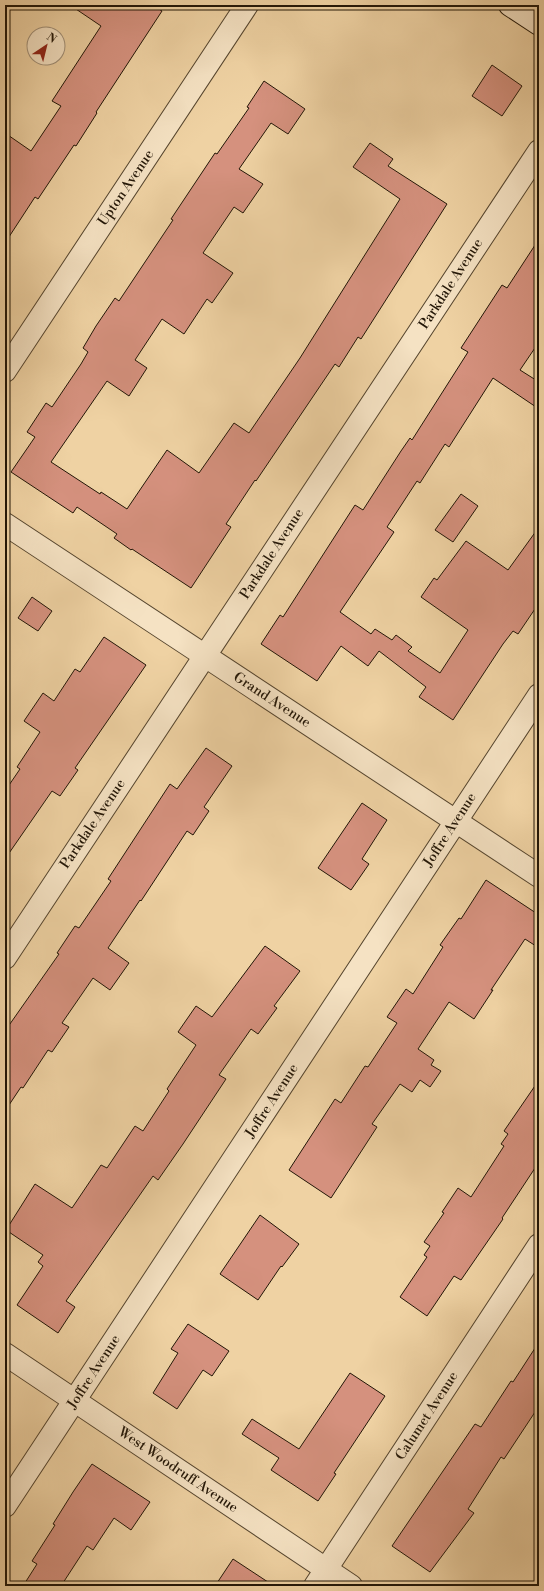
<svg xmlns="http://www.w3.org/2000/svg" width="544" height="1591" font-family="'Libre Bodoni',serif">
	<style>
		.building { fill: #d5917e; stroke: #221607 }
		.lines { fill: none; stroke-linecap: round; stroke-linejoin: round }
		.service-casing { stroke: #55452e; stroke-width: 16 }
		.minor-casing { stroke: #55452e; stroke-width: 24 }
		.tertiary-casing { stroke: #55452e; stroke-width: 24 }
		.secondary-casing { stroke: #221607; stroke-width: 24 }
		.service { stroke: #f5e2c3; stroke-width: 14 }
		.minor { stroke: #f5e2c3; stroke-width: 22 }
		.tertiary { stroke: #f5e2c3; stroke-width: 22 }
		.secondary { stroke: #f5e2c3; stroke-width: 22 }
		.labels { text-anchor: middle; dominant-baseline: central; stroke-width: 4; stroke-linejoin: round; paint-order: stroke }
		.street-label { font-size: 14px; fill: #221607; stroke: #f5e2c3 }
	</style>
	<rect width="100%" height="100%" fill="#efd2a3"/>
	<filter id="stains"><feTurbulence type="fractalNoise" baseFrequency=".005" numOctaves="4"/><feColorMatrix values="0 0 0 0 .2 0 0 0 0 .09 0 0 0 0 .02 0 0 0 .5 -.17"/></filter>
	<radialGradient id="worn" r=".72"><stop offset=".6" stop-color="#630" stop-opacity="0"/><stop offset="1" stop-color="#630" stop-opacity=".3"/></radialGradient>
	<g class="building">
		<path d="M 70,5 L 152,5 L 162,11 L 96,112 L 97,113 L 76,146 L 74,145 L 38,199 L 35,197 L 5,243 L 5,133 L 31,151 L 61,106 L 52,101 L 101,26 Z"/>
		<path d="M 492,65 L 522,86 L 502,116 L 472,96 Z"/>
		<path d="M 264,81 L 305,109 L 288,134 L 271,123 L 239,169 L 263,184 L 243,213 L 234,207 L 203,253 L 233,273 L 212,303 L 207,299 L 184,334 L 162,319 L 135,360 L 147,368 L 129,396 L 107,381 L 51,462 L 100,494 L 101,492 L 127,509 L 167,450 L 199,473 L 234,423 L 249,433 L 300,358 L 400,199 L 353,167 L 370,143 L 393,159 L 388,166 L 447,204 L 361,339 L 358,337 L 339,367 L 335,364 L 256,481 L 255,480 L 226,524 L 231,527 L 191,588 L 132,549 L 131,550 L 114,538 L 117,534 L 77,507 L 73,513 L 11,472 L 35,437 L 27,432 L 46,403 L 52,407 L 81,364 L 88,352 L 83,348 L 96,326 L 115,298 L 119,301 L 173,220 L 171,219 L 215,153 L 217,154 L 249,108 L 247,107 Z"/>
		<path d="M 539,239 L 539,342 L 520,370 L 539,382 L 539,409 L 493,378 L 449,447 L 445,444 L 420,483 L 417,481 L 387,527 L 394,532 L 340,612 L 371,634 L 375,629 L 392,640 L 396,635 L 412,647 L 408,651 L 440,673 L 468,630 L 421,597 L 434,578 L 437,580 L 466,541 L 508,570 L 539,527 L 539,603 L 518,634 L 513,631 L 503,644 L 453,720 L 419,697 L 426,687 L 379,651 L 368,666 L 341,646 L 317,681 L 261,644 L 280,615 L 283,617 L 355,505 L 363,510 L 401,451 L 410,438 L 412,440 L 468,352 L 461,348 L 502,285 L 507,288 Z"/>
		<path d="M 461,494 L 478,506 L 453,542 L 435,530 Z"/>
		<path d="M 32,597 L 52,611 L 38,631 L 18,618 Z"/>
		<path d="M 104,637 L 146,665 L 75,768 L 78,770 L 60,796 L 52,791 L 5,859 L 5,791 L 20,769 L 17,767 L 40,732 L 24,721 L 43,693 L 54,701 L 75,669 L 80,672 Z"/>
		<path d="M 206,748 L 232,766 L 204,807 L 209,811 L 193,835 L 187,831 L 141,901 L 140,900 L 108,948 L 129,963 L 110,990 L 93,978 L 62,1023 L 69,1027 L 52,1052 L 48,1050 L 23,1088 L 21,1087 L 5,1111 L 5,1031 L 59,954 L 57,953 L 75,926 L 79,928 L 111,881 L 108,879 L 170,784 L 177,789 Z"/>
		<path d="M 362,803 L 387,820 L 362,859 L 369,864 L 351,890 L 318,868 Z"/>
		<path d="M 486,880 L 539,915 L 539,948 L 525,939 L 491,990 L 493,990 L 474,1019 L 449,1002 L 418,1049 L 434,1060 L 431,1065 L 441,1071 L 430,1087 L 420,1080 L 412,1092 L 400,1084 L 372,1124 L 377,1127 L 331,1198 L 289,1170 L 335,1099 L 341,1103 L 365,1066 L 368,1067 L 397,1023 L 387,1017 L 406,989 L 413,994 L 443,947 L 440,945 L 459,918 L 461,919 Z"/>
		<path d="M 265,946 L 300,971 L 274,1006 L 277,1008 L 258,1034 L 251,1029 L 219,1075 L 226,1079 L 183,1144 L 158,1180 L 153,1176 L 66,1301 L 75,1307 L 58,1333 L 17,1305 L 43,1266 L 38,1262 L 43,1255 L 6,1230 L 35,1184 L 72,1208 L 101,1165 L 107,1168 L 135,1126 L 143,1131 L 169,1091 L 167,1089 L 196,1045 L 178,1032 L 196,1006 L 212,1017 Z"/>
		<path d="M 539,1080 L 539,1162 L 502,1218 L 503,1219 L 461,1280 L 454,1276 L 427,1316 L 400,1297 L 427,1257 L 424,1255 L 430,1246 L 424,1242 L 444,1213 L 442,1212 L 458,1188 L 471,1197 L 504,1146 L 501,1144 L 508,1134 L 504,1131 Z"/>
		<path d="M 260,1215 L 299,1244 L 282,1267 L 281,1266 L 258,1300 L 220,1274 Z"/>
		<path d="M 188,1324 L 229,1351 L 212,1376 L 203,1370 L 177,1409 L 153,1393 L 178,1353 L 171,1349 Z"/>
		<path d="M 539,1342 L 539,1406 L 504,1459 L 501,1457 L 468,1509 L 474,1513 L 430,1572 L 392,1546 L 475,1424 L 481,1427 L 511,1381 L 513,1382 Z"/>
		<path d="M 350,1373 L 385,1396 L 334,1473 L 336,1474 L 318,1501 L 271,1470 L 279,1458 L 242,1434 L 252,1419 L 299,1449 Z"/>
		<path d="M 92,1464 L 150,1502 L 131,1530 L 114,1518 L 93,1550 L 87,1546 L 61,1586 L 23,1586 L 37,1564 L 32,1561 L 55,1525 L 53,1524 L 73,1492 Z"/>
		<path d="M 233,1559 L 274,1586 L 215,1586 Z"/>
	</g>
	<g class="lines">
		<defs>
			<path id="service" d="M 534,21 L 539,5"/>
			<g id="minor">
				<path d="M 5,524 L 539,876"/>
				<path d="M 5,958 L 539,151"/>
				<path d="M 5,1354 L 351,1586"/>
				<path d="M 5,1506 L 539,695"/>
				<path d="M 315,1586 L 539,1245"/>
			</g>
			<path id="tertiary" d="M 5,371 L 247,5"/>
			<path id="secondary" d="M 510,5 L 539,24"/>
		</defs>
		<use href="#service" class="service-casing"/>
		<use href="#minor" class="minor-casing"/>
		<use href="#tertiary" class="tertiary-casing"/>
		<use href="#secondary" class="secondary-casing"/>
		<use href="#service" class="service"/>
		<use href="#minor" class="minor"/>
		<use href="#tertiary" class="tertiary"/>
		<use href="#secondary" class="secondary"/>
	</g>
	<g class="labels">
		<g class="street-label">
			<text transform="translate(126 188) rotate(-56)">Upton Avenue</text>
			<text transform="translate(451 284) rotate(-57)">Parkdale Avenue</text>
			<text transform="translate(272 554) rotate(-57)">Parkdale Avenue</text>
			<text transform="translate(272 700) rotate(33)">Grand Avenue</text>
			<text transform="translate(93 824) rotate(-56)">Parkdale Avenue</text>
			<text transform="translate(450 830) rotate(-57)">Joffre Avenue</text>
			<text transform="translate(272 1101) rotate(-57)">Joffre Avenue</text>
			<text transform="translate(94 1372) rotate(-57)">Joffre Avenue</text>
			<text transform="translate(427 1416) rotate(-57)">Calumet Avenue</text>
			<text transform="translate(178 1470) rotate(34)">West Woodruff Avenue</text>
		</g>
	</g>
	<rect width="544" height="1591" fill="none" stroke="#efd2a3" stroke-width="20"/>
	<rect x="6" y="6" width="532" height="1579" fill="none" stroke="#221607" stroke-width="2"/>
	<rect x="10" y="10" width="524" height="1571" fill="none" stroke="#221607"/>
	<g transform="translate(46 46) rotate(35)"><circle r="19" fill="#f5e2c3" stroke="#a19078"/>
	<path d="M0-3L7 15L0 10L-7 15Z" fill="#8f2418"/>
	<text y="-6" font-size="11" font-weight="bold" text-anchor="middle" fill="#221607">N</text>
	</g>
	<rect width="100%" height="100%" filter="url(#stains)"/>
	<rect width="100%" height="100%" fill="url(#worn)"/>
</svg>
